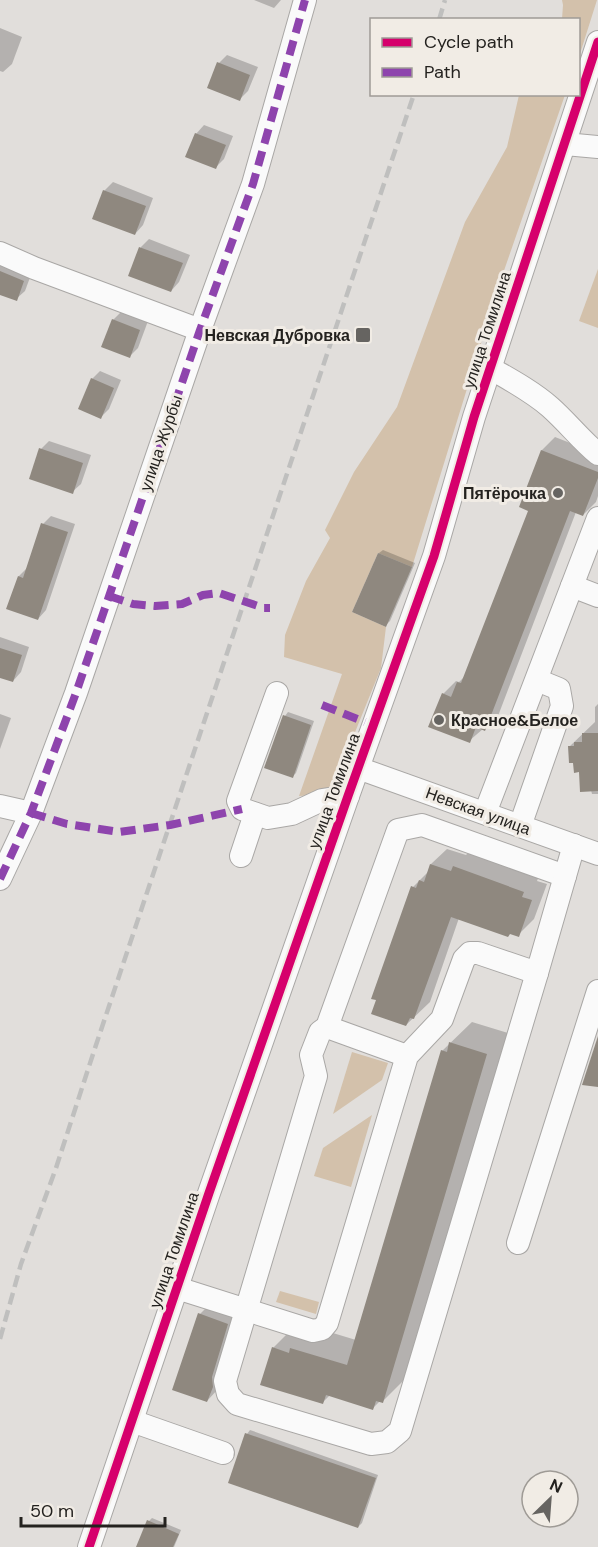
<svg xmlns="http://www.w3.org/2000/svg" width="598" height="1547" font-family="'DM Sans',sans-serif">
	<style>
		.green { fill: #d3c1ab }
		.shadow { fill: #0003 }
		.building { fill: #8f887f }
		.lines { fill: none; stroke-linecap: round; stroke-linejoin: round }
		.minor-casing { stroke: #a9a7a5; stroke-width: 24 }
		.minor { stroke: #fafafa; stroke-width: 22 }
		.rail { stroke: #bfbfbe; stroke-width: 4.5; stroke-dasharray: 12 6; stroke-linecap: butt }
		.quiet { stroke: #8e44ad; stroke-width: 8; stroke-dasharray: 15 8; stroke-linecap: butt }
		.cycleway-casing { stroke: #f1ece5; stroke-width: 13 }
		.cycleway { stroke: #d6006c; stroke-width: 9 }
		.poi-dot { fill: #666461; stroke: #f1ece5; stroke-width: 2 }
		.labels { text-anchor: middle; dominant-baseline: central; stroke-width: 6; stroke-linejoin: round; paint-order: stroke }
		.street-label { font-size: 16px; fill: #24221f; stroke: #f1ece5 }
		.poi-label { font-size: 16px; font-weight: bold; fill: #24221f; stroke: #f1ece5; text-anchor: end }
	</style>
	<rect width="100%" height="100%" fill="#e1dedb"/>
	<g class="green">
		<path d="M 562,0 L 597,0 L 579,57 L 578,20 L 562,19 L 563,5 Z"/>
		<path d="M 519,95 L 565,95 L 499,285 L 412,567 L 378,553 L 352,612 L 386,627 L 381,668 L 330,794 L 299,796 L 342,674 L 284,657 L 285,635 L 306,581 L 330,538 L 325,530 L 354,472 L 397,407 L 465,222 L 507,147 Z"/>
		<path d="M 598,269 L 598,328 L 579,321 Z"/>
		<path d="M 352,1052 L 388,1063 L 382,1080 L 333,1114 Z"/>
		<path d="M 372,1115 L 351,1187 L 314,1176 L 323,1148 Z"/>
		<path d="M 280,1291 L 319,1302 L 316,1314 L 276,1302 Z"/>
	</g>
	<g class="shadow">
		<path d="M 254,0 L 281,0 L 274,8 Z"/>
		<path d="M 0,28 L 22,37 L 12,64 L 3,72 L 0,71 Z"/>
		<path d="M 227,55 L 258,67 L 248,91 L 240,99 L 219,63 Z"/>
		<path d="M 204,125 L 233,136 L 224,159 L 216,167 L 196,134 Z"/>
		<path d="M 113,182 L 153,198 L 143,225 L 135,234 L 104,191 Z"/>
		<path d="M 149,239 L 190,255 L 179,282 L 171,291 L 130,275 L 141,247 Z"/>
		<path d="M 0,260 L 32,272 L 25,291 L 16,299 L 0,293 Z"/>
		<path d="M 121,312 L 148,321 L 138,348 L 130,356 L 113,320 Z"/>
		<path d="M 100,371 L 121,380 L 109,409 L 101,417 L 92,379 Z"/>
		<path d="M 555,437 L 598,454 L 598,496 L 596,502 L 583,515 L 576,512 L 498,716 L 469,741 L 443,694 L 456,681 L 459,682 L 466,675 L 530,510 L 542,450 Z"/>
		<path d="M 49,441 L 91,455 L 81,484 L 72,492 L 41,449 Z"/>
		<path d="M 51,516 L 75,524 L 46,610 L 38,619 L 8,608 L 19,576 L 27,568 L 43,524 Z"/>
		<path d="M 383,550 L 415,563 L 390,621 L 386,625 L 354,611 L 379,553 Z"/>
		<path d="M 0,637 L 29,647 L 21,672 L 13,681 L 0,676 Z"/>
		<path d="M 598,704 L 598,794 L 592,794 L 591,790 L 580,771 L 570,746 L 595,722 L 595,707 Z"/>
		<path d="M 288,712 L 314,721 L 296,773 L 292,777 L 285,716 Z"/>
		<path d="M 0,714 L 11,718 L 0,749 Z"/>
		<path d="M 447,849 L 466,855 L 470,851 L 539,876 L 537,881 L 547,884 L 534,919 L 518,935 L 459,918 L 430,1002 L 406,1025 L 413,887 L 429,871 L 431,864 Z"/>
		<path d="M 472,1022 L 508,1033 L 404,1380 L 382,1402 L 380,1401 L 373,1408 L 330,1395 L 323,1402 L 273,1348 L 294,1327 L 313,1327 L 356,1340 L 442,1051 Z"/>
		<path d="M 212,1302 L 239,1312 L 219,1388 L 207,1401 L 200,1314 Z"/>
		<path d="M 250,1430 L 378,1475 L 362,1523 L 358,1527 L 247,1434 Z"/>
		<path d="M 152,1518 L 181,1530 L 174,1547 L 137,1547 L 149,1521 Z"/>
	</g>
	<g class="building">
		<path d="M 217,62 L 250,75 L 240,101 L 207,88 Z"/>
		<path d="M 195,133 L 226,145 L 216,169 L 185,157 Z"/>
		<path d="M 103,190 L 146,206 L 135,235 L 92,219 Z"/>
		<path d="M 139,247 L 183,263 L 171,292 L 128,276 Z"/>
		<path d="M 0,271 L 24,281 L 17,301 L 0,295 Z"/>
		<path d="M 112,319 L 140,330 L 130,358 L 101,347 Z"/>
		<path d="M 91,378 L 114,388 L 101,419 L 78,409 Z"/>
		<path d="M 39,448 L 83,463 L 73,494 L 29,479 Z"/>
		<path d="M 541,450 L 598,472 L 598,478 L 583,516 L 570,511 L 485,731 L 476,727 L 470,743 L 428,727 L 442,693 L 451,697 L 457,682 L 461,683 L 528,511 L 519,507 Z"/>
		<path d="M 41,523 L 68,532 L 38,620 L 6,609 L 18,576 L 23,578 Z"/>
		<path d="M 378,553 L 412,567 L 386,627 L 352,612 Z"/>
		<path d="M 0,648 L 22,655 L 13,682 L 0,678 Z"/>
		<path d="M 283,715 L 311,725 L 293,778 L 264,768 Z"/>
		<path d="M 582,733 L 598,733 L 598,791 L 580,792 L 579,772 L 574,773 L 573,763 L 569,763 L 568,746 L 574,746 L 574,742 L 582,742 Z"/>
		<path d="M 430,864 L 451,871 L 453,866 L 524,892 L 522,897 L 532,900 L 519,937 L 510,934 L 508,937 L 451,917 L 414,1019 L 410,1018 L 406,1026 L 371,1014 L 376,1000 L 371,999 L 411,886 L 416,888 L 419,880 L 424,882 Z"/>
		<path d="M 598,1036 L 598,1087 L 582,1085 Z"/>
		<path d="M 449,1042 L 487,1054 L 383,1403 L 376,1401 L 373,1410 L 326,1395 L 323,1404 L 260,1385 L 272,1347 L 289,1353 L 290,1348 L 347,1365 L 441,1050 L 447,1052 Z"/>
		<path d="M 198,1313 L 228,1324 L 212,1377 L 213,1387 L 207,1402 L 172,1390 Z"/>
		<path d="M 245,1433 L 376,1478 L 358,1528 L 228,1483 Z"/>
		<path d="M 147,1520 L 179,1534 L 173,1547 L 136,1547 Z"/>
	</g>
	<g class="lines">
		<defs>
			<g id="minor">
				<path d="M 565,144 L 598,147"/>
				<path d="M 0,253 L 34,268 L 200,330"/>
				<path d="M 490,368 C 511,380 533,392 550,407 C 567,422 581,440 598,454"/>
				<path d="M 572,586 L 598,596"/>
				<path d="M 277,693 L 238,801 L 242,809 L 268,818 L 292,814 L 322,800 L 348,796"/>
				<path d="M 358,768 L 598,854"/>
				<path d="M 0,806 L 31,813"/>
				<path d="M 485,813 L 598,518"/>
				<path d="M 520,826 L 562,706 L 559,689 L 537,680"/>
				<path d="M 241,856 L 255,814"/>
				<path d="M 0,879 L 31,813 L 76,693 L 200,330 L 253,184 L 305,0"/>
				<path d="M 537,973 L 400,1431 L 387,1442 L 371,1444 L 237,1404 L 228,1394 L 225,1381 L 316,1076 L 311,1055 L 320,1032 L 327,1027 L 398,830 L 422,825 L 565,876"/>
				<path d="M 327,1027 L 407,1056"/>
				<path d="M 518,1243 L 598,991"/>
				<path d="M 177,1288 L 313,1331 L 322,1329 L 327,1323 L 407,1056 L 442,1019 L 464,959 L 470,953 L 478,953 L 537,973 L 574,845"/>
				<path d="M 132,1421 L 223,1453"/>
				<path d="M 89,1547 L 209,1193 L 348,796 L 434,556 L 474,417 L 598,42"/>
			</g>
		</defs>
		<use href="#minor" class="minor-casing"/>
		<use href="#minor" class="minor"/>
		<g class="rail">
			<path d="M 439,20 L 445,0"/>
			<path d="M 0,1339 L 21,1264 L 56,1168 L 94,1051 L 414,94"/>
		</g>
		<g class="quiet">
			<path d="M 109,596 L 133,604 L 155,606 L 182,604 L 203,595 L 219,593 L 264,608 L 270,608"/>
			<path d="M 322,705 L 365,722"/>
			<path d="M 31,813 L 67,824 L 119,832 L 170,825 L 242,809"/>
			<path d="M 0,879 L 31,813 L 76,693 L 200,330 L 253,184 L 305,0"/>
		</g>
		<defs>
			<path id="cycleway" d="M 89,1547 L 209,1193 L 348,796 L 434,556 L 474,417 L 598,42"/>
		</defs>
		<use href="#cycleway" class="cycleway-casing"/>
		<use href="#cycleway" class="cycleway"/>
	</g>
	<g class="poi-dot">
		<rect x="355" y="327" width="16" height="16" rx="3"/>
		<circle cx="558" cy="493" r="6"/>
		<circle cx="439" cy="720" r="6"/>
	</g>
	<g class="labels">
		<g class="street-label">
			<text transform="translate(487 330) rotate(-72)">улица Томилина</text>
			<text transform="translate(161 443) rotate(-71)">улица Журбы</text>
			<text transform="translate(334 791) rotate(-70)">улица Томилина</text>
			<text transform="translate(478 811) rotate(20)">Невская улица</text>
			<text transform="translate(174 1250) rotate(-71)">улица Томилина</text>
		</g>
		<g class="poi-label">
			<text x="350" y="335">Невская Дубровка</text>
			<text x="546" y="493">Пятёрочка</text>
			<text x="451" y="720" text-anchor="start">Красное&amp;Белое</text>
		</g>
	</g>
	<rect x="370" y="18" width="210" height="78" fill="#f1ece5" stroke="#9f9b96" stroke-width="1.5"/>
	<rect x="382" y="38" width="30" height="9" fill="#d6006c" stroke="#9f9b96" stroke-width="1.5"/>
	<text x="424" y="48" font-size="18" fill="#24221f">Cycle path</text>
	<rect x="382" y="68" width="30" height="9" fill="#8e44ad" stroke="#9f9b96" stroke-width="1.5"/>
	<text x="424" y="78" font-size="18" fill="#24221f">Path</text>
	<g transform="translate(550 1499) rotate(25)"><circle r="28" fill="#f1ece5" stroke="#9f9b96" stroke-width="1.5"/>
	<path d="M0-4.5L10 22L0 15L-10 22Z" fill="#666461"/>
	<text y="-9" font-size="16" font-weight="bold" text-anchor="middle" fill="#24221f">N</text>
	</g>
	<path d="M21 1517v9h144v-9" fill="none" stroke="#24221f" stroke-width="3"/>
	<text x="30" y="1517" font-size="18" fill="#24221f" stroke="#f1ece5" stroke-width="4.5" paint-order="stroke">50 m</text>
</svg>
